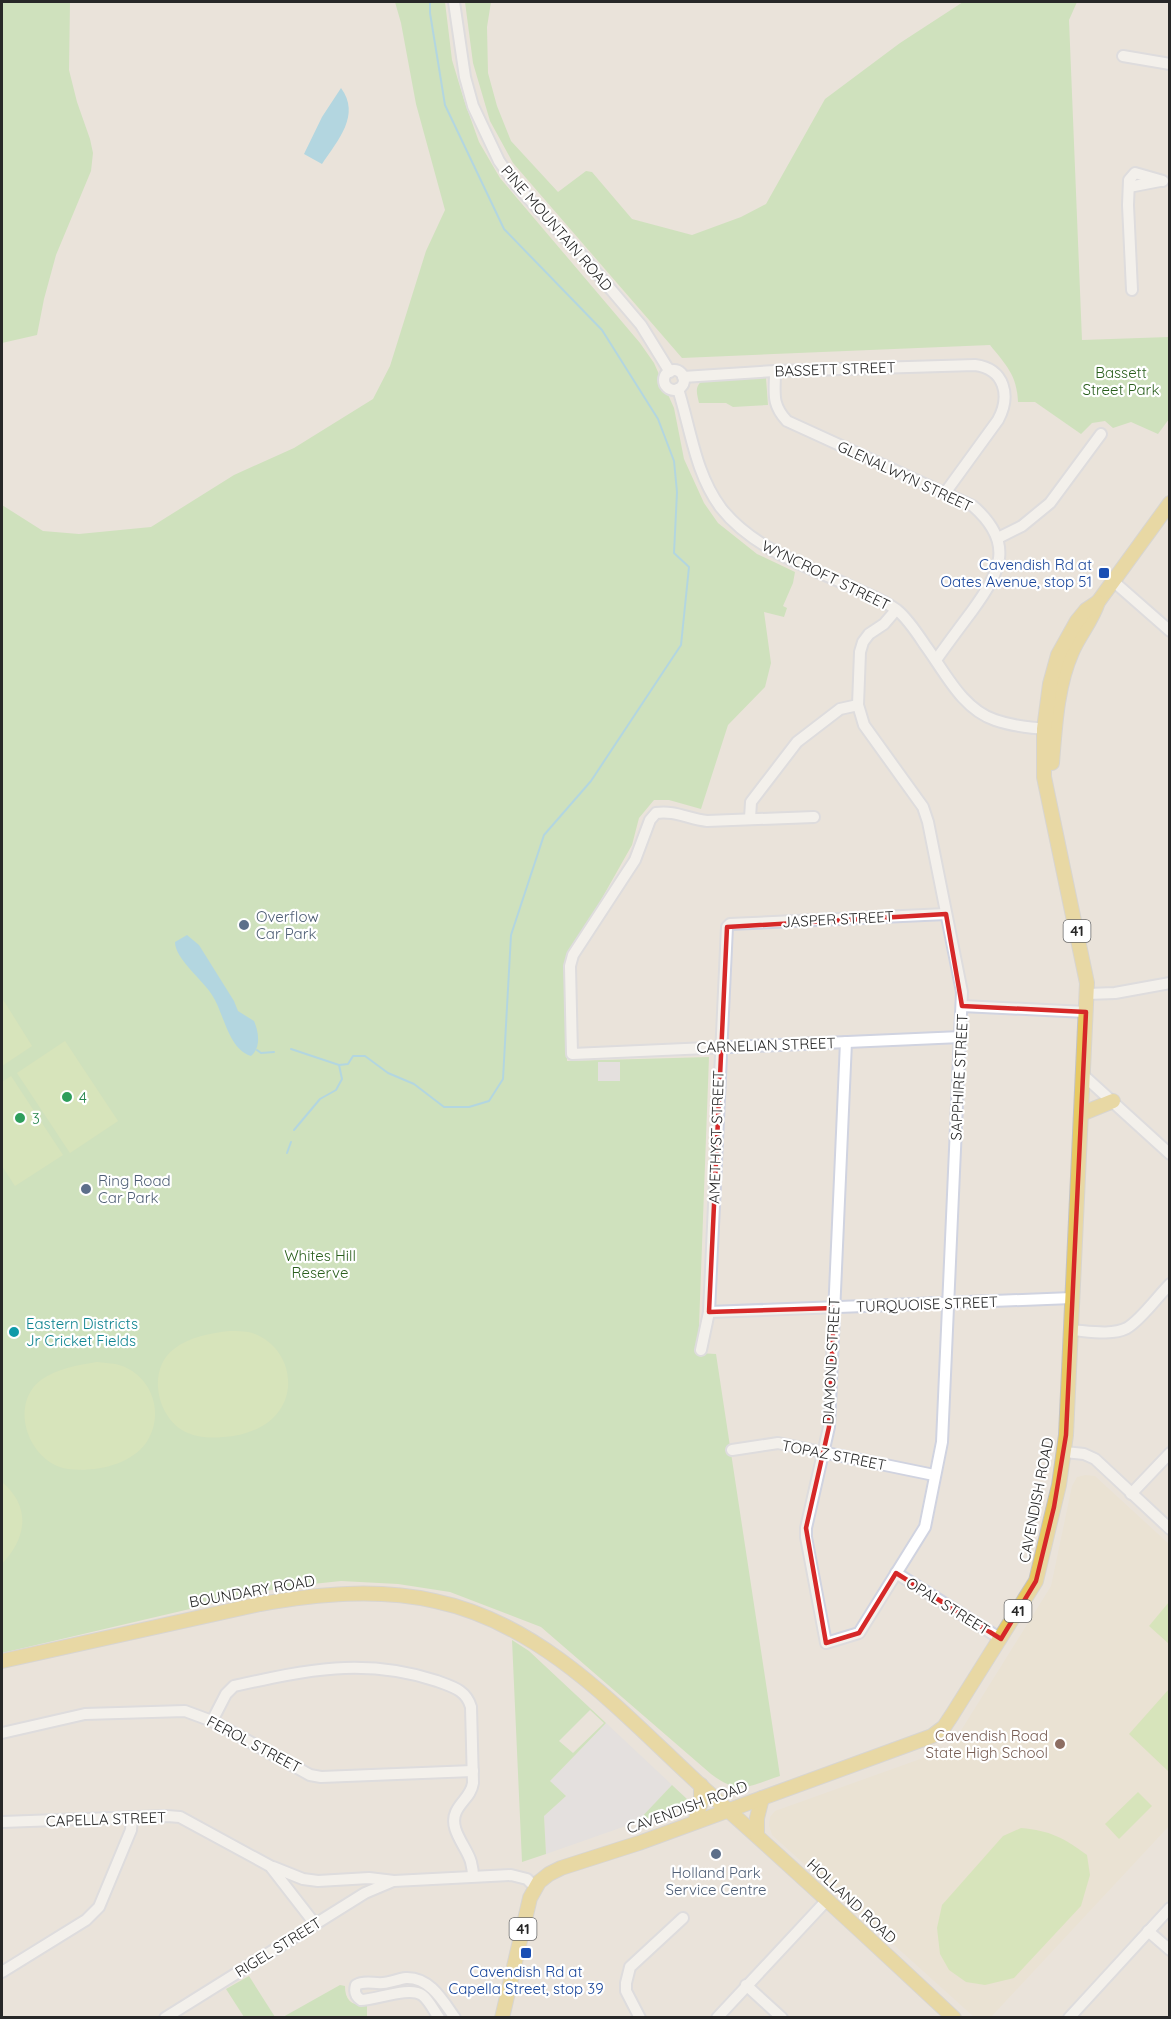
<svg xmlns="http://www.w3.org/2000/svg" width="1171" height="2019" font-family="Quicksand,sans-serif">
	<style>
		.industrial { fill: #dddbe2 }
		.education { fill: #ebe0ca }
		.green { fill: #b0dd99; fill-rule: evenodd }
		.pitch { fill: #c2e496 }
		.water { fill: #72c6e6 }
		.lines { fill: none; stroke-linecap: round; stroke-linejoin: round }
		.stream { stroke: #72c6e6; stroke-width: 2 }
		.minor-casing { stroke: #d0d3e0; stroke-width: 14 }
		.major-casing { stroke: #c3c3c3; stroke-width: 16 }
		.minor { stroke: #fff; stroke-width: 10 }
		.major { stroke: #e7c962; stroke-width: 14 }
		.marked { fill: none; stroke: #d62828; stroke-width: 4.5; stroke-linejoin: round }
		.transit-dot { fill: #1a4fb4; stroke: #fff; stroke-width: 2 }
		.service-dot { fill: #5c6f8a; stroke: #fff; stroke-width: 2 }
		.leisure-dot { fill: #2e9e5b; stroke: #fff; stroke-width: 2 }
		.culture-dot { fill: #0f9aa8; stroke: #fff; stroke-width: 2 }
		.education-dot { fill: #8d6e63; stroke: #fff; stroke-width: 2 }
		.labels { text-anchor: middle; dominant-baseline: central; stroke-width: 4.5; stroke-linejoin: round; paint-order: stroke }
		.shield { fill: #fff; stroke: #686868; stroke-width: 1.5 }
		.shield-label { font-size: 14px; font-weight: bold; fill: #282828 }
		.street-label { font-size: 15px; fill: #282828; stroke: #fff }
		.park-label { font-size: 15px; fill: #2a5f1d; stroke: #fff }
		.transit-label { font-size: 15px; fill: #164399; stroke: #fff; text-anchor: end }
		.service-label { font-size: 15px; fill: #4e5e75; stroke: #fff; text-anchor: start }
		.leisure-label { font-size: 15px; fill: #27864d; stroke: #fff; text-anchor: start }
		.culture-label { font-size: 15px; fill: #0d838f; stroke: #fff; text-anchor: start }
		.education-label { font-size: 15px; fill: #785e54; stroke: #fff; text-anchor: end }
	</style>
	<rect width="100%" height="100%" fill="#eae3da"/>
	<g class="industrial">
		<path d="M 597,1062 L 620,1062 L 620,1082 L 597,1081 Z"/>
		<path d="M 606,1723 L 672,1785 L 637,1822 L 546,1854 L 544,1816 L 566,1796 L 550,1781 Z"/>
	</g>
	<path class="education" d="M 1085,1475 L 1095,1476 L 1169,1544 L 1169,1826 L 991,2017 L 974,2017 L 772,1835 L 769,1825 L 770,1817 L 775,1811 L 937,1753 L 946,1749 L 955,1740 L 1051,1586 L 1072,1486 L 1077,1477 Z"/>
	<g class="green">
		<path d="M 2,2 L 70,2 L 69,70 L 77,102 L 90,139 L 93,153 L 91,171 L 56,255 L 44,299 L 37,335 L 2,343 Z"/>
		<path d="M 395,2 L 445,2 L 452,60 L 464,100 L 479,142 L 500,178 L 640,343 L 654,363 L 674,408 L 684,459 L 704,503 L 718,523 L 757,554 L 795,572 L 793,583 L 783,606 L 787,608 L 784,617 L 764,612 L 771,663 L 765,687 L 728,725 L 701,809 L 669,800 L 654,800 L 639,818 L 632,845 L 566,962 L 567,1061 L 709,1057 L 698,1353 L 716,1354 L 780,1776 C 748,1786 740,1796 711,1774 L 541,1627 L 450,1592 L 398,1584 L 341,1581 L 284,1587 L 2,1653 L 2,505 L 43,531 L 79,534 L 151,527 L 234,475 L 294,448 L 373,399 L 390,366 L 426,251 L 445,210 L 416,104 L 401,23 ZM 598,1062 L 620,1062 L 620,1081 L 598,1081 Z"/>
		<path d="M 465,2 L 491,2 L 487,27 L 488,73 L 497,106 L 511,141 L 558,192 L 586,171 L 592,172 L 632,219 L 692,235 L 741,217 L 766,204 L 825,99 L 900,43 L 963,2 L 1077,2 L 1069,20 L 1082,340 L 1169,337 L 1169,419 L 1158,434 L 1131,422 L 1113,428 L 1105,421 L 1092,423 L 1081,434 L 1035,402 L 1018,402 C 1017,375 1006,365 990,345 L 682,358 L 513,163 L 490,121 L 473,63 Z"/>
		<path d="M 766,378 L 768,405 L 733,407 L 726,403 L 699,403 C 697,393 694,387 703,380 Z"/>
		<path d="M 512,1640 L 529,1651 L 606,1723 L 550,1781 L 566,1796 L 544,1816 L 546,1854 L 522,1862 ZM 590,1710 L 604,1723 L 573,1753 L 559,1741 Z"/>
		<path d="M 672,1785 L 688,1800 L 686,1805 L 637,1822 Z"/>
		<path d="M 249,1976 L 275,2017 L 244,2017 L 226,1989 Z"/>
		<path d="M 340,1985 L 345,1986 C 345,2001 352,2006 367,2005 L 367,2017 L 283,2017 Z"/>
	</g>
	<g class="pitch">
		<path d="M 2,998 L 32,1046 L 2,1066 Z"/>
		<path d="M 65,1041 L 118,1121 L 70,1153 L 17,1073 Z"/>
		<path d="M 11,1076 L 63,1155 L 15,1186 L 2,1166 L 2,1082 Z"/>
		<path d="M 230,1331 C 236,1331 242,1331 248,1332 C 283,1340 300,1382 279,1411 C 267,1428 244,1436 223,1437 C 211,1438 200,1438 188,1433 C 157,1420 146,1370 174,1349 C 189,1337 211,1333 230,1331 Z"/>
		<path d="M 97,1362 C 103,1363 109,1363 115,1364 C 150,1371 167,1413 146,1443 C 129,1466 94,1472 68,1469 C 29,1463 8,1405 41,1380 C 56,1369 78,1365 97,1362 Z"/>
		<path d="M 2,1482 C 31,1507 27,1537 2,1564 Z"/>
		<path d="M 1169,1602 L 1169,1644 L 1149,1626 Z"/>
		<path d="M 1169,1689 L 1169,1772 L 1129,1734 Z"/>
		<path d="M 1138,1792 L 1152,1806 L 1119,1839 L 1105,1824 Z"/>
		<path d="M 1021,1828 C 1051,1831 1062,1837 1087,1855 L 1090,1875 L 1081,1906 L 1014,1978 L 985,1985 L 966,1982 L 949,1970 L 940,1954 L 937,1928 L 942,1905 L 1003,1836 Z"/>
	</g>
	<g class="water">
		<path d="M 341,88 C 361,115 338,140 322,164 L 304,154 L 322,117 Z"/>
		<path d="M 187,935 L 199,945 L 234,1001 L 238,1011 L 254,1021 C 259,1032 261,1048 251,1056 C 228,1049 224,1013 212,995 C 203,980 175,959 175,942 Z"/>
	</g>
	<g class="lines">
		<g class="stream">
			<path d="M 291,1049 L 339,1065 L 348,1064 L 353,1056 L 365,1056 L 388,1073 L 414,1084 L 444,1107 L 469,1107 L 489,1101 L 503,1079 L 511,935 L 544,835 L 591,781 L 681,645 L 689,567 L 674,553 L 677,492 L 674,461 L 658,419 L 602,330 L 504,229 L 445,105 L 430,13 L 430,2"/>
			<path d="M 257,1050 L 261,1053 L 274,1052"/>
			<path d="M 294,1130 L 320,1099 L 336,1090 L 342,1079 L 339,1065"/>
			<path d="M 287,1153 L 291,1142"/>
		</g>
		<defs>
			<g id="minor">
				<path d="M 454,2 L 465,77 L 473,106 L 499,161 L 516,185 L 585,259 L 641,325 L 670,372"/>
				<path d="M 1123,56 L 1170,64"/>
				<path d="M 1129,187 L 1160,181"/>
				<path d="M 1132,290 L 1128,205 L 1129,180 L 1135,173 L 1163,181"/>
				<circle cx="674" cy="380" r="10"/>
				<path d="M 775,371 C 775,393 771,404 787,421 L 973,506 C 1015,543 1001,571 972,611 C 960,627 948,643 936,660"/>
				<path d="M 683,377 L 775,371 L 975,365 C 1005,369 1011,396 998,420 L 945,493"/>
				<path d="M 678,389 C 691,430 695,473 721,508 C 753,549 807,566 852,587 C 867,594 884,600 897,610 C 908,619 917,633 925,645 C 945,672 962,709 995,720 C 1012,726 1031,728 1049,729"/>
				<path d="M 998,538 L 1022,526 L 1050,503 L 1101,434"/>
				<path d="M 1113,581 L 1170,631"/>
				<path d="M 814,817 L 707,821 C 689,819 674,810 656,813 L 650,820 L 635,860 L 573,955 L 570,966 L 572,1054 L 961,1037"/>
				<path d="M 750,818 L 751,802 L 797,742 L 840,709 L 858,705"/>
				<path d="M 1087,994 L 1115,993 L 1170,983"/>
				<path d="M 962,1006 L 1086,1012"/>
				<path d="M 846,1042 L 829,1427 L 806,1528 L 806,1537 L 826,1643 L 859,1633 L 925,1527 L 942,1442 L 962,992 L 928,822 L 923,807 L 864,725 L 858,705 L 860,652 L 863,642 L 869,634 L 884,624 L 896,610"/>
				<path d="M 1083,1075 L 1170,1154"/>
				<path d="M 709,1312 L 1072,1298"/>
				<path d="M 1071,1330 C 1087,1331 1112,1336 1127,1328 C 1141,1320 1158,1296 1170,1284"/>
				<path d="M 701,1350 L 709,1312 L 727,927 L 730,924 L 946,914"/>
				<path d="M 732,1450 L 778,1443 L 934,1475"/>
				<path d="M 1065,1452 L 1084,1454 L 1095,1459 L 1170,1529"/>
				<path d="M 1131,1494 L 1170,1453"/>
				<path d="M 896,1573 L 1001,1639"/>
				<path d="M 212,1721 L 226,1694 L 234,1686 C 306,1670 364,1657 437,1681 C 453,1687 466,1690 471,1707 L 473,1783 C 471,1796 461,1801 456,1812 C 448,1829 467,1847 471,1862 C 472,1866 473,1872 473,1876"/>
				<path d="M 2,1733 L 85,1714 L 185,1711 L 212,1721 L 310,1775 L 321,1777 L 473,1771"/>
				<path d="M 2,1822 L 167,1816 L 180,1817 L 270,1866 L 315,1924"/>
				<path d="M 273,1867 L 303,1879 L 318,1881 L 369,1878 L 394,1881 L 511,1875 L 527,1879 L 535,1887"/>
				<path d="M 1148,1931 L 1170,1950"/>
				<path d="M 2,1972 L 86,1920 L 99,1907 L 131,1830 L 132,1817"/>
				<path d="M 746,1985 L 782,2018"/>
				<path d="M 165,2018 L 365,1893 L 391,1882"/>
				<path d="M 439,2018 C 434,2011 429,2000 422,1995 C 409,1986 376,2000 361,2000 C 355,1996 354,1992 356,1985 C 365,1980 374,1984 383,1983 C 391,1982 399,1979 406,1978 C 430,1977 443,2001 455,2018"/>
				<path d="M 640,2018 L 626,1991 L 626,1983 L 630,1967 L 683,1918"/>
				<path d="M 717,2018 L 827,1900"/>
				<path d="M 1069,2018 L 1170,1908"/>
			</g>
			<g id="major">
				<path d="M 1052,763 C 1055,726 1057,686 1072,652 C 1079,635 1092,621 1098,602 L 1170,503"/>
				<path d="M 1081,1114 L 1113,1101"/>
				<path d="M 2,1661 L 260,1604 C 318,1594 377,1588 435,1601 C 549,1625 628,1720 710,1794 C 792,1867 873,1942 954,2018"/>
				<path d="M 695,1822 L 701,1802 L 701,1785"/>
				<path d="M 757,1835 L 757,1818 L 762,1798"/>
				<path d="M 502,2018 L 530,1898 L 539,1882 L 549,1874 L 561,1868 L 639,1843 L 932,1736 L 944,1727 L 952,1715 L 1036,1581 L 1059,1485 L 1066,1435 L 1087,983 L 1044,777 L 1044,729 L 1050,684 L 1058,655 L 1077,621 L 1086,610 L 1098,602"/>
			</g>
		</defs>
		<use href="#minor" class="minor-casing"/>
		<use href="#major" class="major-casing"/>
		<use href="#minor" class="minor"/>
		<use href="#major" class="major"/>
	</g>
	<path d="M0 0H1171V2019H0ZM 946,914 L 962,1006 L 1086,1012 L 1066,1435 L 1054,1507 L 1036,1581 L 1001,1639 L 896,1573 L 859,1633 L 826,1643 L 806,1528 L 829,1427 L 834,1308 L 709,1312 L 727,927 Z" fill="#eae3da" fill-opacity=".55" fill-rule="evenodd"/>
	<path class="marked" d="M 946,914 L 962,1006 L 1086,1012 L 1066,1435 L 1054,1507 L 1036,1581 L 1001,1639 L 896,1573 L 859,1633 L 826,1643 L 806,1528 L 829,1427 L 834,1308 L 709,1312 L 727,927 Z"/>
	<g class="transit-dot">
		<rect x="1098" y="567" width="12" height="12" rx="3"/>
		<rect x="520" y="1947" width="12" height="12" rx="3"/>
	</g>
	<g class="service-dot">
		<circle cx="244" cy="925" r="6"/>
		<circle cx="86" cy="1189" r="6"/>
		<circle cx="716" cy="1854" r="6"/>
	</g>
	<g class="leisure-dot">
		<circle cx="67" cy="1097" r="6"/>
		<circle cx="20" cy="1118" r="6"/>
	</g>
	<circle class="culture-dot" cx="14" cy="1332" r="6"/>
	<circle class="education-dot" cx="1060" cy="1744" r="6"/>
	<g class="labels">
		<g class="shield">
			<rect x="1063.5" y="920" width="27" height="22" rx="4.5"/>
			<rect x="1004.5" y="1600" width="27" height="22" rx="4.5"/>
			<rect x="509.5" y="1918" width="27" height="22" rx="4.5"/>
		</g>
		<g class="shield-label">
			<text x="1077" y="931">41</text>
			<text x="1018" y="1611">41</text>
			<text x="523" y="1929">41</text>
		</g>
		<g class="street-label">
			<text transform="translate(557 228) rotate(49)">PINE MOUNTAIN ROAD</text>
			<text transform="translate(835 369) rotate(-2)">BASSETT STREET</text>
			<text transform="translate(905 476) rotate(25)">GLENALWYN STREET</text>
			<text transform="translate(826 575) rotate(26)">WYNCROFT STREET</text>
			<text transform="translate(838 919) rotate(-3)">JASPER STREET</text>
			<text transform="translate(766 1045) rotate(-2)">CARNELIAN STREET</text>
			<text transform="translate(959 1077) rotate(-87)">SAPPHIRE STREET</text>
			<text transform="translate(716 1137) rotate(-88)">AMETHYST STREET</text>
			<text transform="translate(927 1304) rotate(-2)">TURQUOISE STREET</text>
			<text transform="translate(831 1361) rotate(-87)">DIAMOND STREET</text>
			<text transform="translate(834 1455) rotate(11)">TOPAZ STREET</text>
			<text transform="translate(1036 1500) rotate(-79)">CAVENDISH ROAD</text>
			<text transform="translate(252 1591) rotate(-10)">BOUNDARY ROAD</text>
			<text transform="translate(948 1606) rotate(32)">OPAL STREET</text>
			<text transform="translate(254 1744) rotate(28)">FEROL STREET</text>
			<text transform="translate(687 1807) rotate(-20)">CAVENDISH ROAD</text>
			<text transform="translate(106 1819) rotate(-2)">CAPELLA STREET</text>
			<text transform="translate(852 1901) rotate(43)">HOLLAND ROAD</text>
			<text transform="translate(278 1947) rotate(-32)">RIGEL STREET</text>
		</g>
		<g class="park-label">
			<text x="1121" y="372">Bassett<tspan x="1121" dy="17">Street Park</tspan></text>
			<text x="320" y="1255">Whites Hill<tspan x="320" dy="17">Reserve</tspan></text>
		</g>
		<g class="transit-label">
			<text x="1092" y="564">Cavendish Rd at<tspan x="1092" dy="17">Oates Avenue, stop 51</tspan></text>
			<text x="526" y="1971" text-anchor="middle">Cavendish Rd at<tspan x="526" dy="17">Capella Street, stop 39</tspan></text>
		</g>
		<g class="service-label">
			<text x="256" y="916">Overflow<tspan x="256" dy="17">Car Park</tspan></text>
			<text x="98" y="1180">Ring Road<tspan x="98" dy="17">Car Park</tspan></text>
			<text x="716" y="1872" text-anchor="middle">Holland Park<tspan x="716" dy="17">Service Centre</tspan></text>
		</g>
		<g class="leisure-label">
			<text x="79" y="1097">4</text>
			<text x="32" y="1118">3</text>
		</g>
		<g class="culture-label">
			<text x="26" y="1323">Eastern Districts<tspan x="26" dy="17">Jr Cricket Fields</tspan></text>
		</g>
		<g class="education-label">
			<text x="1048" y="1735">Cavendish Road<tspan x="1048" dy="17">State High School</tspan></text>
		</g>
	</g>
	<rect width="1171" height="2019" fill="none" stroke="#282828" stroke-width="6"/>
</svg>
